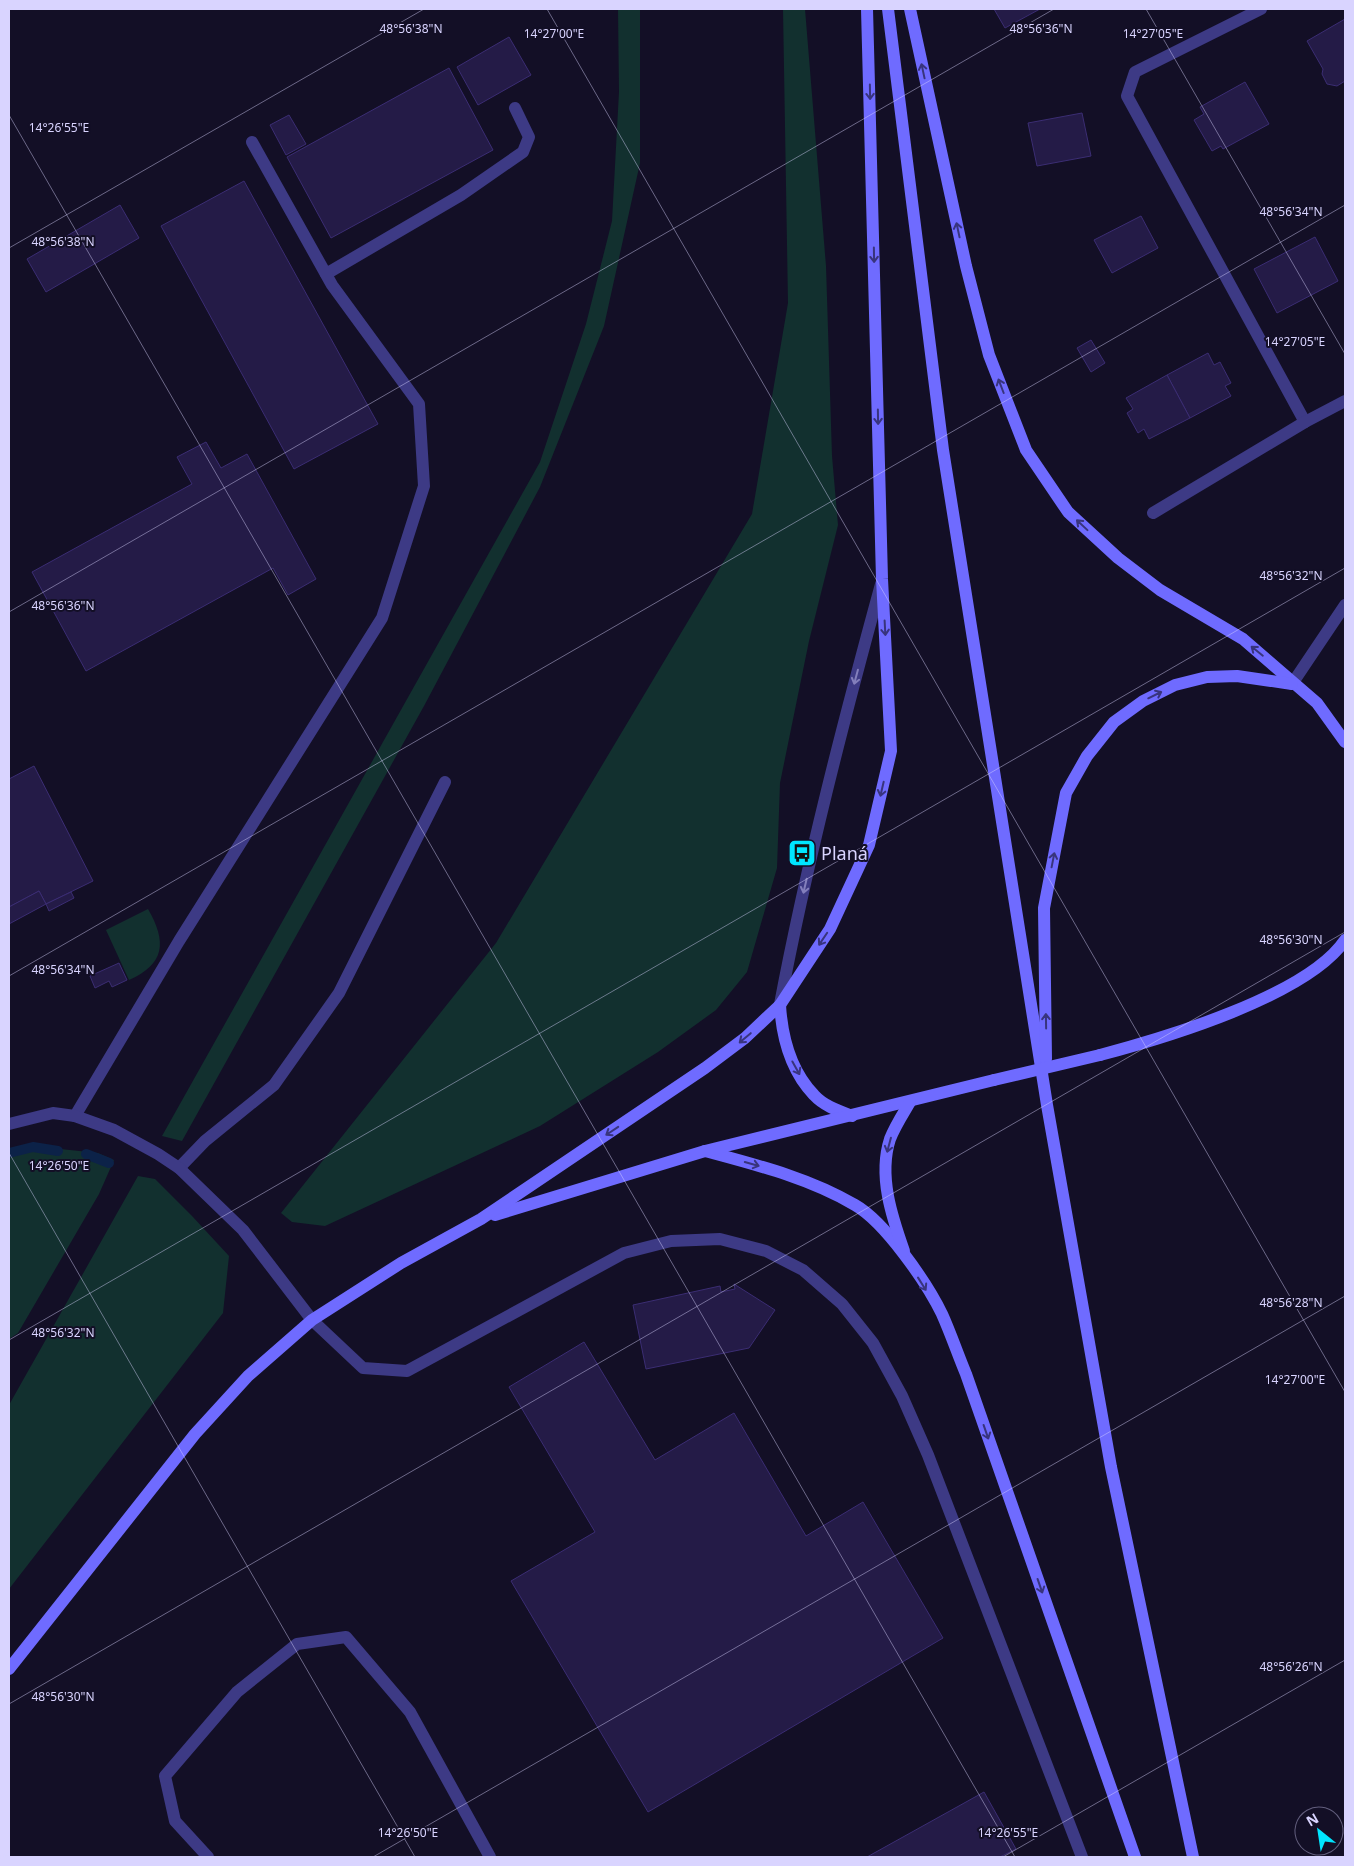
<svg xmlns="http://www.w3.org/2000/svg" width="1354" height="1866" font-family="'Noto Sans',sans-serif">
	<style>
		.green { fill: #12302f }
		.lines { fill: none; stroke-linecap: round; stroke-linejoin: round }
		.stream { stroke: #0c2248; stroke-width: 10 }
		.building { fill: #241b47; stroke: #3b2d73 }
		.service { stroke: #3d3a85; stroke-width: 12 }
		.minor { stroke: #3d3a85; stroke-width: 12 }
		.tertiary { stroke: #3d3a85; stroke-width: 12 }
		.secondary { stroke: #6f6bff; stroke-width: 12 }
		.secondary-bridge { stroke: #6f6bff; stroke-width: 12 }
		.oneway { stroke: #38347d }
		.oneway2 { stroke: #837fbc }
		.ticks { fill: none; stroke: #d9d4ff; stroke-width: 1; stroke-opacity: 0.45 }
		.labels { text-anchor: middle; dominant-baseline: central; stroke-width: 4; stroke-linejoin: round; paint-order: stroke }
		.poi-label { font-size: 18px; fill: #d9d4ff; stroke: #130f26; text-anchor: start }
		.ticks-label { font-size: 12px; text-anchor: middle; fill: #d9d4ff; stroke: #130f26; stroke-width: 4; stroke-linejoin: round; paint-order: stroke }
	</style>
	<rect width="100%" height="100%" fill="#130f26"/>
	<g class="green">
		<path d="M 618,9 L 640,9 L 640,163 L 604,326 L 540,487 L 424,706 L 182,1141 L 162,1136 L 540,462 L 586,324 L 612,221 L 619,92 Z"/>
		<path d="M 783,9 L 805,9 L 826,266 L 832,456 L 838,525 L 809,641 L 780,783 L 777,868 L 747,972 L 716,1010 L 658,1052 L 540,1126 L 325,1226 L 292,1222 L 281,1213 L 496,943 L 752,514 L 788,303 Z"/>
		<path d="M 148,909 C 167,942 165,964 129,980 L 106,930 Z"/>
		<path d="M 51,1148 L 98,1153 L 114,1160 L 99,1194 L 18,1333 L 9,1339 L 9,1152 Z"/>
		<path d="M 138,1176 L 155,1179 L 192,1216 L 229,1256 L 223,1313 L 9,1589 L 9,1405 Z"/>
	</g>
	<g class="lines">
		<g class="stream">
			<path d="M 9,1153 L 33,1147 L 58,1151"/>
			<path d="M 86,1154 L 109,1163"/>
		</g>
	</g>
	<g class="building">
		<path d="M 994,9 L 1040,9 L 1005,28 Z"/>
		<path d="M 1345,19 L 1345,81 L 1337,86 L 1327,84 L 1322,74 L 1323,69 L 1307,41 Z"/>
		<path d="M 509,37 L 531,75 L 478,105 L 457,67 Z"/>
		<path d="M 449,68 L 493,150 L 331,238 L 287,157 Z"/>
		<path d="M 1245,82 L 1269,124 L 1223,149 L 1221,146 L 1212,151 L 1194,120 L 1204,114 L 1200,107 Z"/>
		<path d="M 1082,113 L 1091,156 L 1037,166 L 1028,123 Z"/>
		<path d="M 289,115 L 306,144 L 286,155 L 270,125 Z"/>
		<path d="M 244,181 L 378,424 L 294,469 L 161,226 Z"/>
		<path d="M 120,205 L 139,238 L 46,292 L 27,259 Z"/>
		<path d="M 1141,216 L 1158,248 L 1112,273 L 1094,240 Z"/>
		<path d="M 1315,237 L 1338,281 L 1277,313 L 1254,269 Z"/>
		<path d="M 1091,340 L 1105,363 L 1091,372 L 1077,348 Z"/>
		<path d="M 1208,353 L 1214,365 L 1220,362 L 1231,383 L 1225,386 L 1231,396 L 1190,418 L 1167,375 Z"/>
		<path d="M 1167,375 L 1190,418 L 1149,439 L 1144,429 L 1138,433 L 1127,413 L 1133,409 L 1126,398 Z"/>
		<path d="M 206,442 L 221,468 L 247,454 L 316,579 L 288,595 L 273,568 L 86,671 L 32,572 L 192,484 L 177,457 Z"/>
		<path d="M 34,766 L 93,881 L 46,904 L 39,891 L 9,907 L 9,779 Z"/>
		<path d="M 39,891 L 46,904 L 9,924 L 9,907 Z"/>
		<path d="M 71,892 L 74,898 L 49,911 L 46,904 Z"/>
		<path d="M 119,963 L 127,980 L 112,987 L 109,981 L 95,988 L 90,976 Z"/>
		<path d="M 734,1284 L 775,1310 L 749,1348 L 646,1369 L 633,1305 L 720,1286 L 721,1292 L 735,1289 Z"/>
		<path d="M 584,1342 L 655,1460 L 734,1413 L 806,1536 L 863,1502 L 943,1638 L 648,1812 L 511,1581 L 595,1532 L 509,1387 Z"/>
		<path d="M 984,1792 L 1016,1849 L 1000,1857 L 867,1857 Z"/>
	</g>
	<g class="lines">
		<g class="service">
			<path d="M 326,274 L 461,195 L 523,152 L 529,137 L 515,108"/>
			<path d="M 780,1004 C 807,862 843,723 881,584"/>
			<path d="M 75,1116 L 179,941 L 382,618 L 424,486 L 419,404 L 332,285 L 252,142"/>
			<path d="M 179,1168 L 205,1141 L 274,1085 L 339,993 L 445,782"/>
			<path d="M 208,1857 L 175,1821 L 165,1776 L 237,1692 L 297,1644 L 346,1637 L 410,1712 L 490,1857"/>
		</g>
		<g class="minor">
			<path d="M 1261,9 L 1135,72 L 1127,96 L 1305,422"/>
			<path d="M 1153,513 L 1305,422 L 1345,401"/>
			<path d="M 9,1124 L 53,1113 L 75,1116 L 114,1130 L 158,1154 L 179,1168 L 243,1230 L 312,1320 L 363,1368 L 407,1371 L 624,1253 L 671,1241 L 720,1239 L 766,1251 L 803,1270 L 842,1304 L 873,1343 L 902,1396 L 928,1455 L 1082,1857"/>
		</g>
		<path class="tertiary" d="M 1292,684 L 1345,605"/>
		<g class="secondary">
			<path d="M 888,9 L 943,450 L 1047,1105 L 1111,1467 L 1193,1857"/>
			<path d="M 910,9 L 966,266 L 989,355 L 1026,450 L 1068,512 L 1118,558 L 1160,590 L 1243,639 L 1317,703 L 1345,742"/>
			<path d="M 780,1005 C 782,1037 791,1071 814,1095 C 824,1106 839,1111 852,1116"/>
			<path d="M 1100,1055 C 1164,1038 1307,996 1345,940"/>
			<path d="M 1046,1059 L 1044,908 L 1066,793 L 1087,756 L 1114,722 L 1143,701 L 1175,685 L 1207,677 L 1237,676 L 1292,684"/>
			<path d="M 705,1151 C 757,1165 809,1178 855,1205 C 885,1222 927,1283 942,1314 C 951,1334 958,1355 966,1374 L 1135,1857"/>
			<path d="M 495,1215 L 705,1151 L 994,1080"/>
			<path d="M 904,1251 C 892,1217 878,1176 890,1139 C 895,1126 903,1114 910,1102"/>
			<path d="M 9,1669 L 195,1434 L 248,1376 L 312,1320 L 401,1263 L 481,1219 L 705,1068 L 745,1038 L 780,1005 L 830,929 L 869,845 L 891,751 L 882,579 L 867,9"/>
		</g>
		<path class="secondary-bridge" d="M 994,1080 L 1100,1055"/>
	</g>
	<defs><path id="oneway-shaft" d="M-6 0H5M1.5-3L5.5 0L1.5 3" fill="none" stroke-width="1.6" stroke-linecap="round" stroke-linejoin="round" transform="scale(1.25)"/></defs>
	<g class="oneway">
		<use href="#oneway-shaft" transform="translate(923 71) rotate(-102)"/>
		<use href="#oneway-shaft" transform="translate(870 92) rotate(89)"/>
		<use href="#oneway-shaft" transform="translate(958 230) rotate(-102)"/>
		<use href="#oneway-shaft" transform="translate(874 255) rotate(89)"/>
		<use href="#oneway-shaft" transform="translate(1001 386) rotate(-111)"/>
		<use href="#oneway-shaft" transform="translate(878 417) rotate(89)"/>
		<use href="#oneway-shaft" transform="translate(1082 525) rotate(-137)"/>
		<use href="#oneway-shaft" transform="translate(885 628) rotate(87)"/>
		<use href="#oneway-shaft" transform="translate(1257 651) rotate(-141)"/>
		<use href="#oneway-shaft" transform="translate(1155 695) rotate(-26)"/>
		<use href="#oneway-shaft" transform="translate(882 789) rotate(103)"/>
		<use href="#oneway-shaft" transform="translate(1053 860) rotate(-79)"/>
		<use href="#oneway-shaft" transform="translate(823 939) rotate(124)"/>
		<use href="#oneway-shaft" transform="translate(1046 1021) rotate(-91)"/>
		<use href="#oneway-shaft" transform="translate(745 1038) rotate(140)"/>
		<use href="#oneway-shaft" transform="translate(796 1068) rotate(61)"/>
		<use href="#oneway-shaft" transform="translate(612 1131) rotate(146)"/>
		<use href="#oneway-shaft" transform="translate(889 1145) rotate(105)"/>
		<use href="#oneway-shaft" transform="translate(752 1164) rotate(16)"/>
		<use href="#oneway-shaft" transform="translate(922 1284) rotate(58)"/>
		<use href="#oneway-shaft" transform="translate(986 1432) rotate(71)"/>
		<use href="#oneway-shaft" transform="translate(1040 1586) rotate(71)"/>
	</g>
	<g class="oneway2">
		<use href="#oneway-shaft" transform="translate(856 677) rotate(105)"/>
		<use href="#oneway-shaft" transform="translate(805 886) rotate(103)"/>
	</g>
	<path class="ticks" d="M 547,9 L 1345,1392M 1146,9 L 1345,354M 9,115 L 1015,1857M 9,248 L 424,9M 9,612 L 1054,9M 9,976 L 1345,205M 9,1153 L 415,1857M 9,1340 L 1345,568M 9,1704 L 1345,932M 373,1857 L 1345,1296M 1003,1857 L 1345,1660"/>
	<defs>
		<symbol id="bus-square" viewBox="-11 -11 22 22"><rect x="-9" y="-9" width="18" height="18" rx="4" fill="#00e5ff" stroke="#130f26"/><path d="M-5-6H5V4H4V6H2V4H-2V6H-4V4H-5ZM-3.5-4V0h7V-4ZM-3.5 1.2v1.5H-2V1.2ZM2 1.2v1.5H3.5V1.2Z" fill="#111"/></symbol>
	</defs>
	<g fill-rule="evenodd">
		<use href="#bus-square" x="786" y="837" width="32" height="32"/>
	</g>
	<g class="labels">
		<g class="poi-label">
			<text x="821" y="853">Planá</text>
		</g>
	</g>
	<g class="ticks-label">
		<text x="1041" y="33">48°56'36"N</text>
		<text x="411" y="33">48°56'38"N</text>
		<text x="554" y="38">14°27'00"E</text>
		<text x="1153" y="38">14°27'05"E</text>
		<text x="59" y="132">14°26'55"E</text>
		<text x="1291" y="216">48°56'34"N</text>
		<text x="63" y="246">48°56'38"N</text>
		<text x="1295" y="346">14°27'05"E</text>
		<text x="1291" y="580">48°56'32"N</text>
		<text x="63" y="610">48°56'36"N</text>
		<text x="1291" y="944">48°56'30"N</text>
		<text x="63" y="974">48°56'34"N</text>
		<text x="59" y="1170">14°26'50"E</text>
		<text x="1291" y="1307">48°56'28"N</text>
		<text x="63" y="1337">48°56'32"N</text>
		<text x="1295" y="1384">14°27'00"E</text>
		<text x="1291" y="1671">48°56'26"N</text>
		<text x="63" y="1701">48°56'30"N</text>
		<text x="408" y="1837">14°26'50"E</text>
		<text x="1008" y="1837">14°26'55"E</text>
	</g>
	<rect width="1354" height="1866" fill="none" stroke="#d9d4ff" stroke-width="20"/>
	<g transform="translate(1319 1831) rotate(330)"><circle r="24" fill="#130f26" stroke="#625e7d"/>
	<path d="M0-4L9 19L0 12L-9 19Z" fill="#00e5ff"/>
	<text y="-8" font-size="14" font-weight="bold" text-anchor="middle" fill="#d9d4ff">N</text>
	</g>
</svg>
